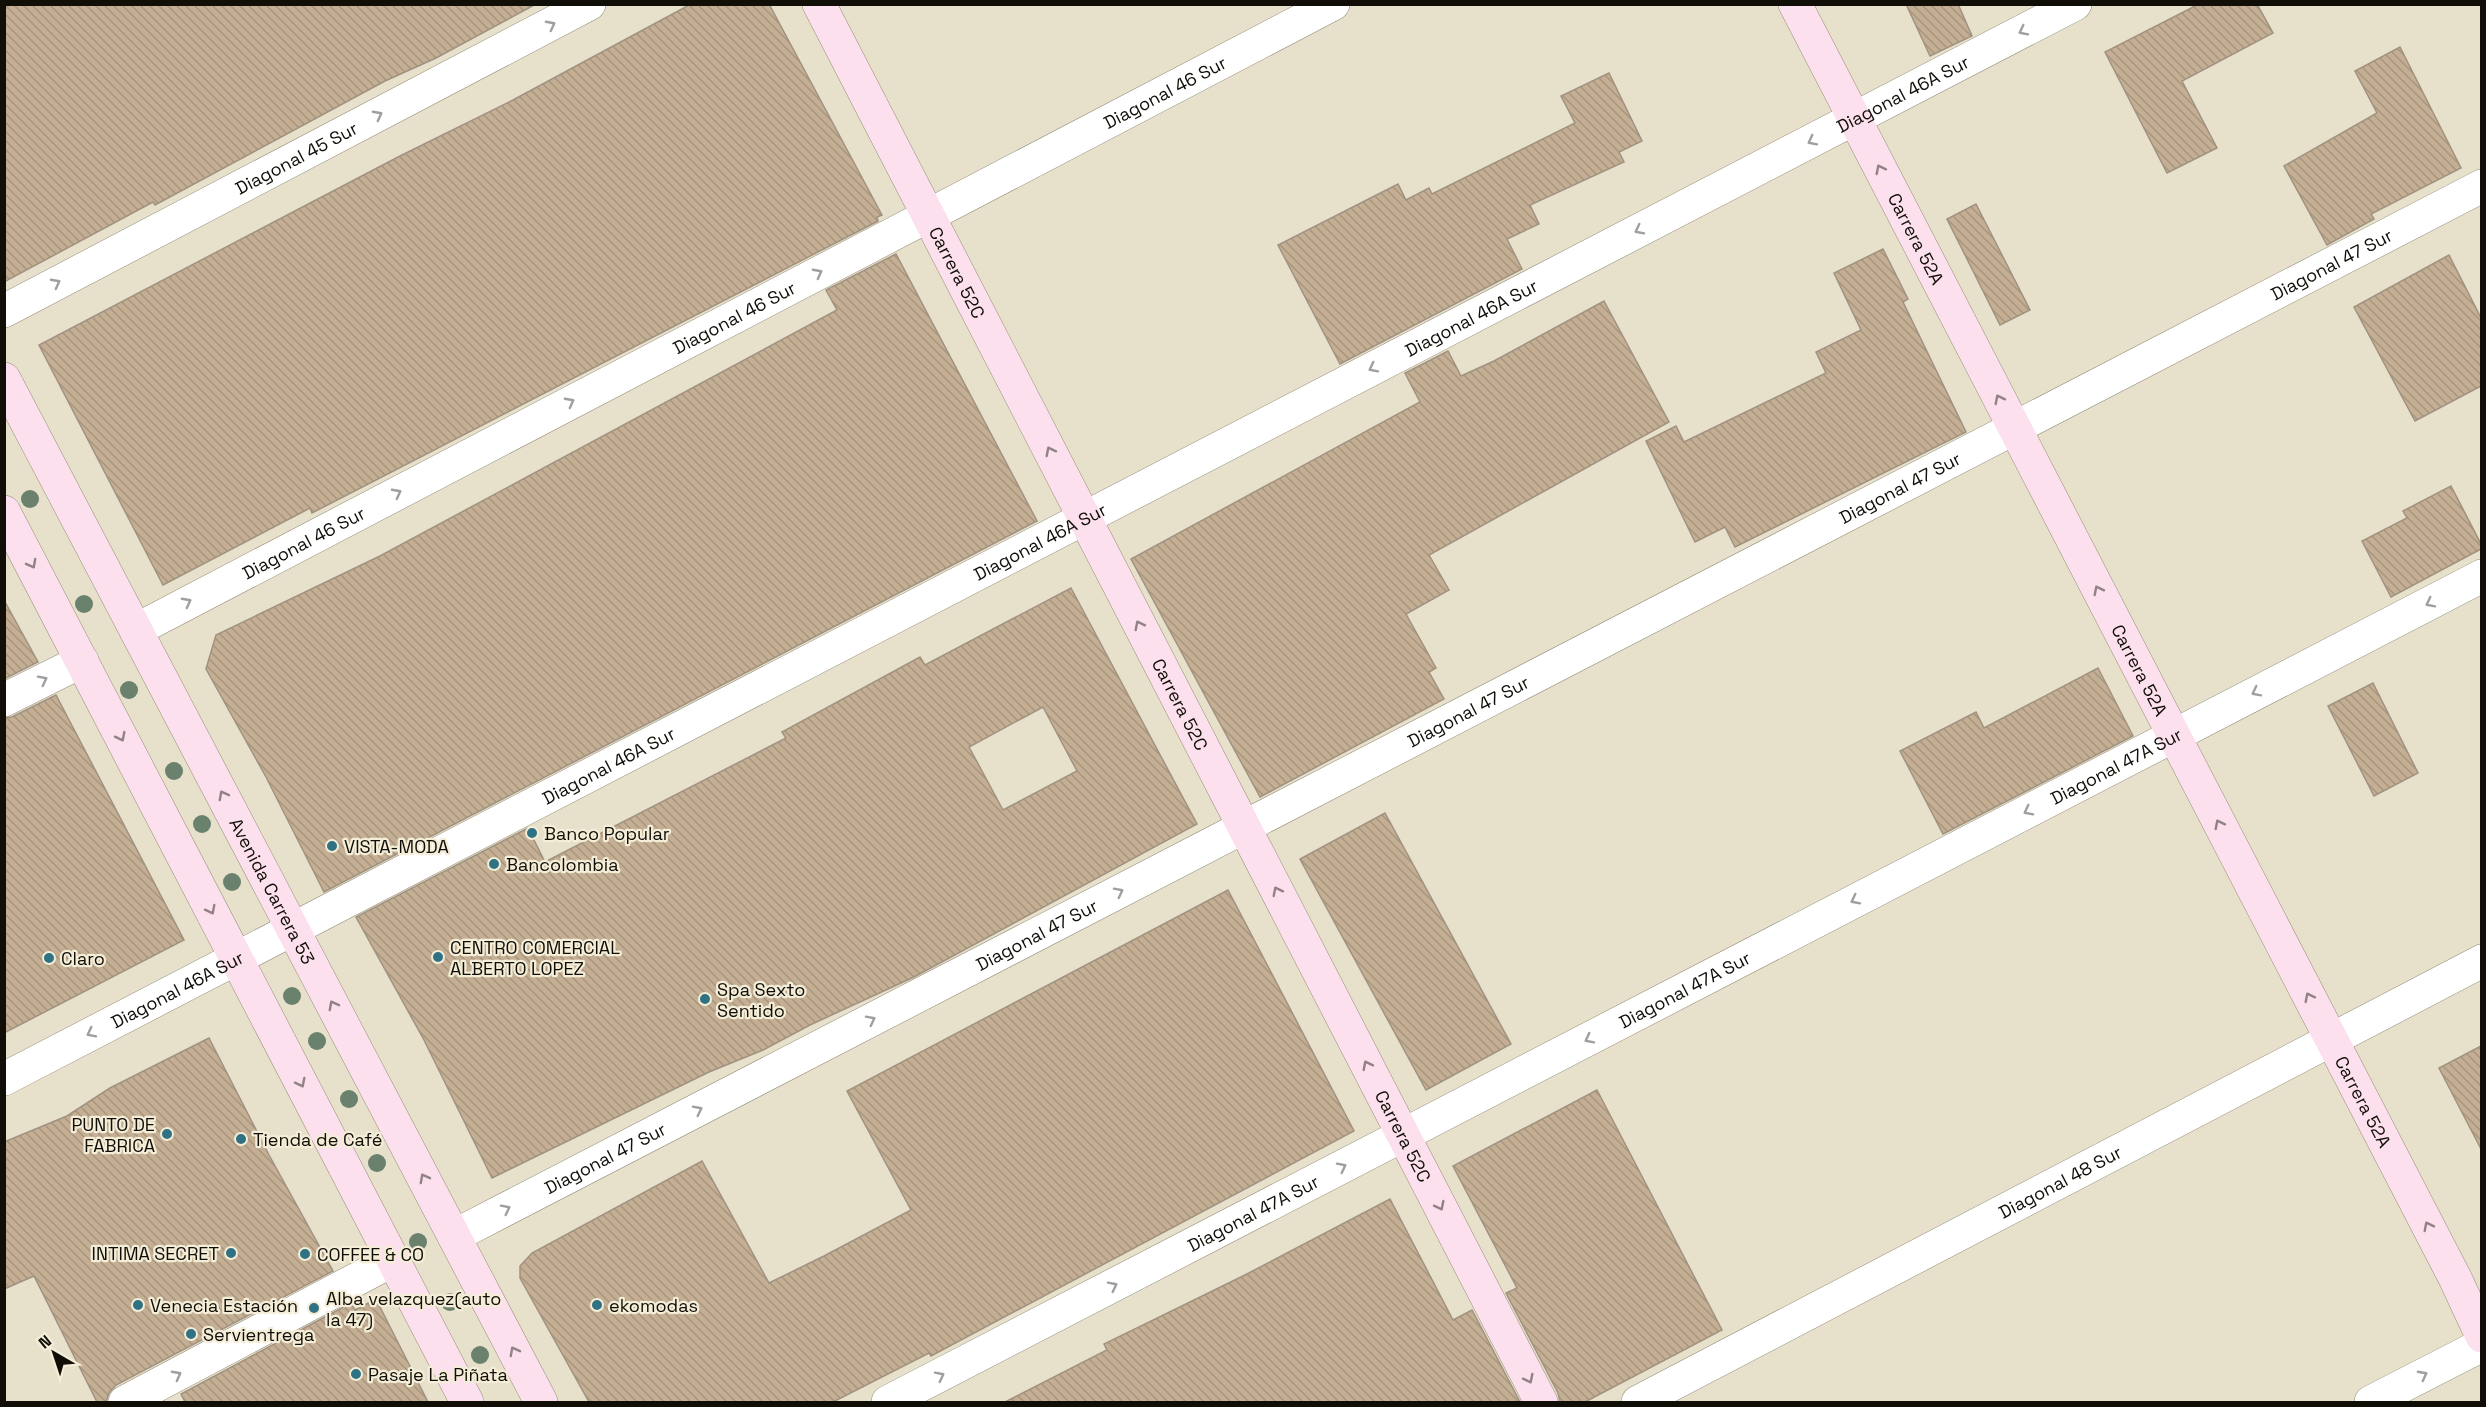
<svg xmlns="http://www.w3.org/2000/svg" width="2486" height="1407" font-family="'Space Grotesk',sans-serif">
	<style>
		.building { fill: url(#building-back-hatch); stroke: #a09280; stroke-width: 1.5; fill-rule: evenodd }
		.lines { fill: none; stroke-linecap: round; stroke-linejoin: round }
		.street-casing { stroke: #958f7b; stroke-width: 34 }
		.secondary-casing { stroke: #958f7b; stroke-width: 34 }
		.street { stroke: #fff; stroke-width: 33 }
		.secondary { stroke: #fde0ed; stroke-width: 33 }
		.tree { fill: #69816d }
		.oneway { stroke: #9f9f9c }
		.oneway2 { stroke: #928286 }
		.poi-dot { fill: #2f7283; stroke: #f4edd7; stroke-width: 2 }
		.labels { text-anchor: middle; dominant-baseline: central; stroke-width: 4.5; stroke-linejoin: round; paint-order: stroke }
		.street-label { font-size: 18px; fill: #100e07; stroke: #f4edd7 }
		.poi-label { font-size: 18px; fill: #100e07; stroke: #f4edd7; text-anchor: start }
	</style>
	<defs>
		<pattern id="building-back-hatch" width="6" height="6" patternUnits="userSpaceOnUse" patternTransform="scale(1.5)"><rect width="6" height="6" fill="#c5af94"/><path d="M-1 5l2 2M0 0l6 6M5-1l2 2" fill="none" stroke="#a8957e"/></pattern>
	</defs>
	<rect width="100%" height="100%" fill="#e7e0ca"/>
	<g class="building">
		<path d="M 4,4 L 536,4 L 436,58 L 385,81 L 155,205 L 153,202 L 4,282 Z"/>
		<path d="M 691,4 L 769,4 L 882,215 L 877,217 L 878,221 L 312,513 L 310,508 L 163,585 L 39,345 L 400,156 L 513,100 Z"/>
		<path d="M 1906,4 L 1958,4 L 1972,36 L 1930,56 Z"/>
		<path d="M 2199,4 L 2257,4 L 2273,33 L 2182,81 L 2217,148 L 2167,173 L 2105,52 Z"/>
		<path d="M 2400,47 L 2461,168 L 2371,214 L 2374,219 L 2327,245 L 2284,166 L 2377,113 L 2355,71 Z"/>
		<path d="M 1609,73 L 1642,141 L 1619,152 L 1624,162 L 1530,205 L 1539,224 L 1507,239 L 1522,269 L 1340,364 L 1278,245 L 1398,184 L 1406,200 L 1429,188 L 1432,194 L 1575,123 L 1561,96 Z"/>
		<path d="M 1976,204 L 2030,310 L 2000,325 L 1947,219 Z"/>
		<path d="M 1883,249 L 1908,299 L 1903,302 L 1966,432 L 1735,547 L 1725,527 L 1695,542 L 1646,441 L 1676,426 L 1684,442 L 1826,373 L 1816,352 L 1861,330 L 1834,273 Z"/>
		<path d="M 896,254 L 1037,521 L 324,892 L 266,777 L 206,669 L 216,635 L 380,556 L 837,310 L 826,290 Z"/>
		<path d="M 2449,255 L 2481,318 L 2481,386 L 2415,421 L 2354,307 Z"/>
		<path d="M 1604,301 L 1669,422 L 1429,555 L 1449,590 L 1406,614 L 1436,668 L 1429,672 L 1444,699 L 1260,797 L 1131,559 L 1420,402 L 1405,373 L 1448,351 L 1461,376 L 1494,361 Z"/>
		<path d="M 2451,486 L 2481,544 L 2481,549 L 2391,597 L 2362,541 L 2407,518 L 2403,511 Z"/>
		<path d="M 1071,588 L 1197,824 L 914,977 L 810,1025 L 763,1050 L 709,1072 L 492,1178 L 424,1040 L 356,917 L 528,828 L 545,862 L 786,738 L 782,732 L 920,657 L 925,665 ZM 1043,707 L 1077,771 L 1003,810 L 969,747 Z"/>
		<path d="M 4,600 L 38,662 L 4,679 Z"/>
		<path d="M 2098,668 L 2133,736 L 1943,834 L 1900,751 L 1976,712 L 1984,728 Z"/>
		<path d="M 2373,683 L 2418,773 L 2374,796 L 2328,706 Z"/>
		<path d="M 56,695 L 184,940 L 4,1033 L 4,718 L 12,717 Z"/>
		<path d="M 1385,813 L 1511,1044 L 1426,1090 L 1300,859 Z"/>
		<path d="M 1228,890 L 1354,1131 L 931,1356 L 929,1353 L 833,1402 L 589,1402 L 520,1278 L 520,1266 L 532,1253 L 702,1161 L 769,1283 L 824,1256 L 911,1210 L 847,1091 Z"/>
		<path d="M 209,1038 L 269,1155 L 333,1271 L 116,1385 L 109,1393 L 106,1402 L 97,1402 L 34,1276 L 4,1289 L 4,1142 L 67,1116 L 110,1088 Z"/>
		<path d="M 2481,1046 L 2481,1149 L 2439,1068 Z"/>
		<path d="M 1597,1090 L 1722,1330 L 1585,1402 L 1560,1402 L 1558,1393 L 1506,1293 L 1517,1288 L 1453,1166 Z"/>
		<path d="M 1390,1199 L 1453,1320 L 1472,1310 L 1520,1402 L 1005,1402 L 1107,1350 L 1104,1344 L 1245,1275 Z"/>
		<path d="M 376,1299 L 428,1402 L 185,1402 L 181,1394 L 351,1303 L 355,1310 Z"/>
	</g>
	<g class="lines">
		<defs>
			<g id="street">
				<path id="s1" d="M 4,311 L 589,4"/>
				<path id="s2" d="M 136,630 L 1333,4"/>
				<path d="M 4,700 L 82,661"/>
				<path id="s3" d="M 4,1079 L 2075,4"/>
				<path id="s4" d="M 454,1236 L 2482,186"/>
				<path d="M 125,1402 L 393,1260"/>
				<path id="s5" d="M 888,1402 L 2482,576"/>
				<path id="s6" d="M 1638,1402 L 2482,961"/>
				<path d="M 2371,1402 L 2482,1345"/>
			</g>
			<g id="secondary">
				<path id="s7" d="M 819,4 L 1541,1402"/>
				<path id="s8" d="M 1795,4 L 2455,1278 L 2482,1336"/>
				<path id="s9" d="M 4,379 L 541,1402"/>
				<path d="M 4,512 L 467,1402"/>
			</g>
		</defs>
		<use href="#street" class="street-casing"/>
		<use href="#secondary" class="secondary-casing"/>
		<use href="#street" class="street"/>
		<use href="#secondary" class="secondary"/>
	</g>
	<g class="tree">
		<circle cx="30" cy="499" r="9"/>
		<circle cx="84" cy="604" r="9"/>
		<circle cx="129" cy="690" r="9"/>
		<circle cx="174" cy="771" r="9"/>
		<circle cx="202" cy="824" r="9"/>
		<circle cx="232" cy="882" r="9"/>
		<circle cx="292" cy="996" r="9"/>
		<circle cx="317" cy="1041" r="9"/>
		<circle cx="349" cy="1099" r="9"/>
		<circle cx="377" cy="1163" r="9"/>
		<circle cx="418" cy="1242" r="9"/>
		<circle cx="450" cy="1302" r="9"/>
		<circle cx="480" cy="1355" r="9"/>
	</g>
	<defs><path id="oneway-chevron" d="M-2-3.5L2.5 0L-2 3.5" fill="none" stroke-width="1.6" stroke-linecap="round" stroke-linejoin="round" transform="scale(1.5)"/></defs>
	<g class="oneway">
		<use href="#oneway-chevron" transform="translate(551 25) rotate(-28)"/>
		<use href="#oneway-chevron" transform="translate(2023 31) rotate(153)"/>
		<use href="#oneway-chevron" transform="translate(378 115) rotate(-28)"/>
		<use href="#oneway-chevron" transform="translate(1812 141) rotate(153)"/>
		<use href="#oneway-chevron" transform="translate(1639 230) rotate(153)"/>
		<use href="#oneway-chevron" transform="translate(818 273) rotate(-28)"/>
		<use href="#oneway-chevron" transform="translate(56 283) rotate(-28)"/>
		<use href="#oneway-chevron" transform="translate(1373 368) rotate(153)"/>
		<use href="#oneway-chevron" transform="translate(570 402) rotate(-28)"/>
		<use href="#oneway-chevron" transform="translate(397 493) rotate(-28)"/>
		<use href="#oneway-chevron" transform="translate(187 602) rotate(-28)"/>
		<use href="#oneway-chevron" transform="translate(2430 603) rotate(153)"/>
		<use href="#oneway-chevron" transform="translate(43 680) rotate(-27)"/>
		<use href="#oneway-chevron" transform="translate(2256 692) rotate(153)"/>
		<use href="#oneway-chevron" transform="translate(2028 811) rotate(153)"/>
		<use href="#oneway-chevron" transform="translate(1119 892) rotate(-27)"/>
		<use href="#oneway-chevron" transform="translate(1855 900) rotate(153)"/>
		<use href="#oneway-chevron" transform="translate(871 1020) rotate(-27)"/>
		<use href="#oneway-chevron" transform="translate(91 1033) rotate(153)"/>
		<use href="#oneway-chevron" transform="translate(1589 1039) rotate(153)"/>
		<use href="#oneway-chevron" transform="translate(698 1110) rotate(-27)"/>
		<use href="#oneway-chevron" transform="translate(1342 1167) rotate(-27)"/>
		<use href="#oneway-chevron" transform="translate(506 1209) rotate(-27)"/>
		<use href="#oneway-chevron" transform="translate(1113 1286) rotate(-27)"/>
		<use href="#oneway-chevron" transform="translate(177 1375) rotate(-28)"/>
		<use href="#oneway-chevron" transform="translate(2423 1375) rotate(-28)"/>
		<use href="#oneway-chevron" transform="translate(940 1376) rotate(-27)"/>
	</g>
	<g class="oneway2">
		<use href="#oneway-chevron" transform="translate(1880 169) rotate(-117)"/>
		<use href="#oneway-chevron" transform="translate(1999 399) rotate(-117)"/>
		<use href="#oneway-chevron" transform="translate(1050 451) rotate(-117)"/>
		<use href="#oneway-chevron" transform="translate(32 564) rotate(62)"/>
		<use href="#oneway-chevron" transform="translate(2098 590) rotate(-117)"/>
		<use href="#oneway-chevron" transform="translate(1139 625) rotate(-117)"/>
		<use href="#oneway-chevron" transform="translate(121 737) rotate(63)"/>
		<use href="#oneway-chevron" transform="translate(223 795) rotate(-118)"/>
		<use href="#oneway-chevron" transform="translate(2219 824) rotate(-117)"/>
		<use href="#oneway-chevron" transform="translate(1277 891) rotate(-117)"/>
		<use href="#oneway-chevron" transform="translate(211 910) rotate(63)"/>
		<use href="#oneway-chevron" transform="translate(2309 997) rotate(-117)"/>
		<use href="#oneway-chevron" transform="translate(333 1005) rotate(-118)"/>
		<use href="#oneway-chevron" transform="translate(1367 1065) rotate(-117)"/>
		<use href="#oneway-chevron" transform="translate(301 1083) rotate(63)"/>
		<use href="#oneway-chevron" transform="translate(424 1178) rotate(-118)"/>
		<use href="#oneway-chevron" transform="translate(1440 1206) rotate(63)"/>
		<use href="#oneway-chevron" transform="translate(2428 1226) rotate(-117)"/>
		<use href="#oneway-chevron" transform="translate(514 1351) rotate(-118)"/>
		<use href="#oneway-chevron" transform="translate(1529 1379) rotate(63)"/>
	</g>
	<g class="poi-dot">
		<circle cx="532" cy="833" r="6"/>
		<circle cx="332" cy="846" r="6"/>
		<circle cx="494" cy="864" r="6"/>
		<circle cx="438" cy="957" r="6"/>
		<circle cx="49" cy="958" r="6"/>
		<circle cx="705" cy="999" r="6"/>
		<circle cx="167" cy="1134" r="6"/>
		<circle cx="241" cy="1139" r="6"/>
		<circle cx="231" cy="1253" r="6"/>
		<circle cx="305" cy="1254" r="6"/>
		<circle cx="138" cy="1305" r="6"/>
		<circle cx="597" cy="1305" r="6"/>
		<circle cx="314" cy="1308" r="6"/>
		<circle cx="191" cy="1334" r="6"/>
		<circle cx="356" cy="1374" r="6"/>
	</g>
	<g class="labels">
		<g class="street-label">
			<text stroke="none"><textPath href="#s2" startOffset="1161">Diagonal 46 Sur</textPath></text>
			<text stroke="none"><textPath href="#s3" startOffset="2139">Diagonal 46A Sur</textPath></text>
			<text stroke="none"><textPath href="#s1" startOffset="330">Diagonal 45 Sur</textPath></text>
			<text stroke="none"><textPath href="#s8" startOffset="264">Carrera 52A</textPath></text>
			<text stroke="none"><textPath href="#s4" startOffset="2114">Diagonal 47 Sur</textPath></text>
			<text stroke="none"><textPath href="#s7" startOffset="302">Carrera 52C</textPath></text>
			<text stroke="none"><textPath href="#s2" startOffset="675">Diagonal 46 Sur</textPath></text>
			<text stroke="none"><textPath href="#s3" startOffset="1653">Diagonal 46A Sur</textPath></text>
			<text stroke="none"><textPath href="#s4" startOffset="1628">Diagonal 47 Sur</textPath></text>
			<text stroke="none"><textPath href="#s3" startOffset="1167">Diagonal 46A Sur</textPath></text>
			<text stroke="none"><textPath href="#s2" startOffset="189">Diagonal 46 Sur</textPath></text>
			<text stroke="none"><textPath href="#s8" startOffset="750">Carrera 52A</textPath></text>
			<text stroke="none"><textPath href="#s7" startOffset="788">Carrera 52C</textPath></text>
			<text stroke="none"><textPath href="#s4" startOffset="1142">Diagonal 47 Sur</textPath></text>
			<text stroke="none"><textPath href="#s3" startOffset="681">Diagonal 46A Sur</textPath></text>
			<text stroke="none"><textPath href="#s5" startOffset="1383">Diagonal 47A Sur</textPath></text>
			<text stroke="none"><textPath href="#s9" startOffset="578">Avenida Carrera 53</textPath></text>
			<text stroke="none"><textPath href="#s4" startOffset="656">Diagonal 47 Sur</textPath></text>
			<text stroke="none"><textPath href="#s3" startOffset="195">Diagonal 46A Sur</textPath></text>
			<text stroke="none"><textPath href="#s5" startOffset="897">Diagonal 47A Sur</textPath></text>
			<text stroke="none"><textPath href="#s8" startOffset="1236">Carrera 52A</textPath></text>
			<text stroke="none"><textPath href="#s7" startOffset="1274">Carrera 52C</textPath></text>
			<text stroke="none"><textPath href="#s4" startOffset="170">Diagonal 47 Sur</textPath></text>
			<text stroke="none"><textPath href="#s6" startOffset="476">Diagonal 48 Sur</textPath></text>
			<text stroke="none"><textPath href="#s5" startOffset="411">Diagonal 47A Sur</textPath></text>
		</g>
		<g class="poi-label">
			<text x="544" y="833">Banco Popular</text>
			<text x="344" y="846">VISTA-MODA</text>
			<text x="506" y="864">Bancolombia</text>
			<text x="450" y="947">CENTRO COMERCIAL<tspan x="450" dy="21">ALBERTO LOPEZ</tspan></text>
			<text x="61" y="958">Claro</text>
			<text x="717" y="989">Spa Sexto<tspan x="717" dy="21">Sentido</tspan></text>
			<text x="155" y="1124" text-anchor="end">PUNTO DE<tspan x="155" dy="21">FABRICA</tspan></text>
			<text x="253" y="1139">Tienda de Café</text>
			<text x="219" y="1253" text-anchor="end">INTIMA SECRET</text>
			<text x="317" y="1254">COFFEE &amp; CO</text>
			<text x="326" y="1298">Alba velazquez(auto<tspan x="326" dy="21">la 47)</tspan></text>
			<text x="150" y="1305">Venecia Estación</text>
			<text x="609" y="1305">ekomodas</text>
			<text x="203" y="1334">Servientrega</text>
			<text x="368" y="1374">Pasaje La Piñata</text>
		</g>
	</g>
	<rect width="2486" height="1407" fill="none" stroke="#100e07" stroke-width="12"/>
	<g transform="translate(54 1353) rotate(321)" stroke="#f4edd7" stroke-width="4.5" paint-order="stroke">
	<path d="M0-4.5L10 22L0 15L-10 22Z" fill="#100e07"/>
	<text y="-9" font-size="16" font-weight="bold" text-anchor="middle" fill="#100e07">N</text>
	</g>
</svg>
